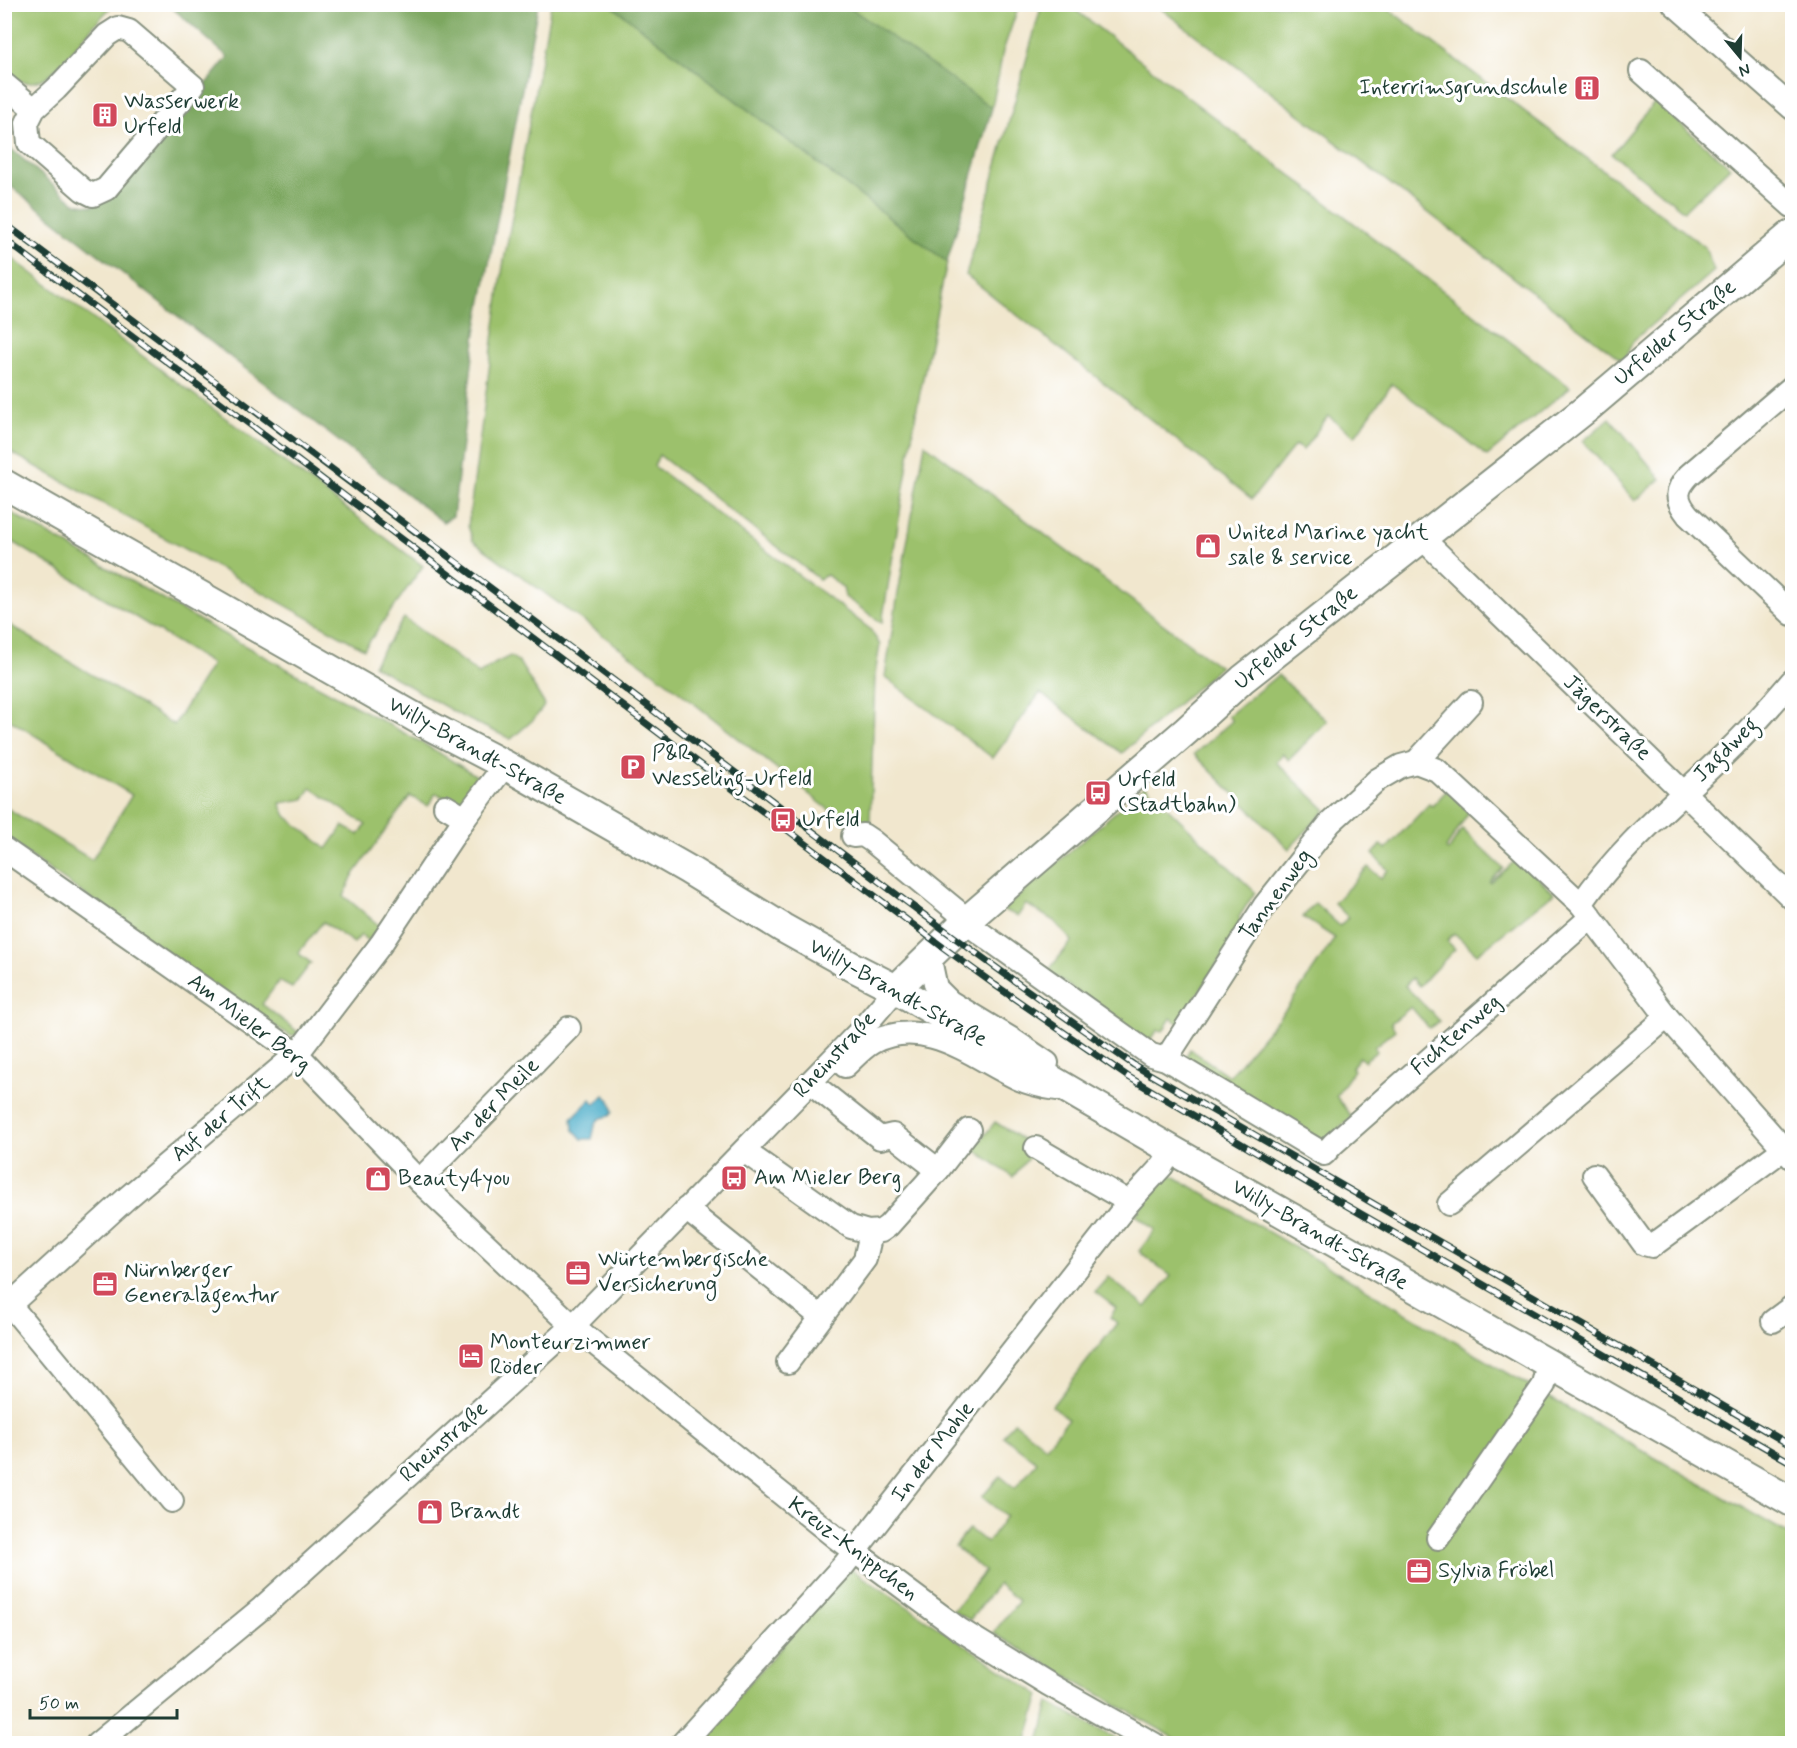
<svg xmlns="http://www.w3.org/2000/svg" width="1797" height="1748" font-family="Mynerve,sans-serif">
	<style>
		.green { fill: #9cc16c; stroke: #5e7f50; stroke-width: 1.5; fill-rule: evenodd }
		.forest { fill: #7da760; stroke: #4e724a; stroke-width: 1.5 }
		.water { fill: #49acc8; stroke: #34747e; stroke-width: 1.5 }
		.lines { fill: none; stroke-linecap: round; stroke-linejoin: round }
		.minor-casing { stroke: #889281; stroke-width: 26 }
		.major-casing { stroke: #889281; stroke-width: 32 }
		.minor { stroke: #fff; stroke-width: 22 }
		.major { stroke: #fff; stroke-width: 28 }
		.rail-casing { stroke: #1f3d34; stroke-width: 7 }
		.rail { stroke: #fff; stroke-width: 4.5; stroke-dasharray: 14; stroke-linecap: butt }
		.labels { text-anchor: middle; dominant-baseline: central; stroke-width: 6; stroke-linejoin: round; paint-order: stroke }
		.poi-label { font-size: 22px; fill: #1f3d34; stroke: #fff; text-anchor: start }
		.street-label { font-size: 22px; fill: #1f3d34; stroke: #fff }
	</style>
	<rect width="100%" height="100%" fill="#fff"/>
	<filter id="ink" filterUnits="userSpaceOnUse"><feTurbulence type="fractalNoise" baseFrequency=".0167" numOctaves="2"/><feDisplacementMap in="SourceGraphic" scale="12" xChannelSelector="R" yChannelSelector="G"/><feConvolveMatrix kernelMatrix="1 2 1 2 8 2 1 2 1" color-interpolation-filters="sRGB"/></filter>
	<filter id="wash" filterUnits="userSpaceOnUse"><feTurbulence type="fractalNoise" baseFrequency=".008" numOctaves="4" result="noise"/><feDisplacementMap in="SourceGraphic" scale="24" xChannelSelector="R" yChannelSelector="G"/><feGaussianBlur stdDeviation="1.35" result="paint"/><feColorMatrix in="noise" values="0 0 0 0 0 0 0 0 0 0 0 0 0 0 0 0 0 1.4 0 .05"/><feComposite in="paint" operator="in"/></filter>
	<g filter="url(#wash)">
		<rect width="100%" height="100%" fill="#f1e7ce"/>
		<g class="green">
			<path d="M 1042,4 L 1069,5 L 1182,93 L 1570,387 L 1487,456 L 1392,384 L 1355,436 L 1328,416 L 1303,450 L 1295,445 L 1252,499 L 966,275 Z"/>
			<path d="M 5,5 L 113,5 C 101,17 90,30 79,43 C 59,66 37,100 5,72 Z"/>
			<path d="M 551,5 L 611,5 L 947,262 L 917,407 L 882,623 L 845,597 L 843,588 L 827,575 L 819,579 L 659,455 L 654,466 L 870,629 L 880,645 L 875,675 L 870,821 L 852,828 L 667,682 L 473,541 L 468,526 L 503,266 Z"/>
			<path d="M 846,5 L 1019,5 L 1003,51 L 992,108 Z"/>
			<path d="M 1156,5 L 1383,5 L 1705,247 L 1714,271 L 1634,340 L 1623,361 Z"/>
			<path d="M 1655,102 L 1730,167 L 1684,211 L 1612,154 Z"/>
			<path d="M 5,253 L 423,566 L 364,649 L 5,449 Z"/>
			<path d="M 1610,418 L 1661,479 L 1635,501 L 1583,441 Z"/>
			<path d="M 925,444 L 1220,667 L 1122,753 L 1040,693 L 993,758 L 885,677 L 898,593 Z"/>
			<path d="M 4,509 L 227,636 L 426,745 L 485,781 C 467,807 464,809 436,793 L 428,806 L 410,796 L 352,877 L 344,896 L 381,927 L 368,941 L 361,935 L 354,943 L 323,922 L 298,953 L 311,963 L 292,988 L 279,981 L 262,1004 L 298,1032 L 297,1034 L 291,1036 L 239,1004 L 5,838 L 5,807 L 92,860 L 132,795 L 5,717 L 5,622 L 174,725 L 212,664 L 5,537 ZM 311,788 L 366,825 L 359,835 L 343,826 L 327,849 L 286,816 L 280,803 L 304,799 Z"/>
			<path d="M 404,618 L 479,674 L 496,663 L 510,656 L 519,662 L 545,705 L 534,719 L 511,739 L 463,717 L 373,665 Z"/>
			<path d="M 1278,675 L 1327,721 L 1289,760 L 1283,754 L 1276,762 L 1326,810 L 1289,849 L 1194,754 L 1232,721 L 1228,716 Z"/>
			<path d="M 1145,786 L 1255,892 L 1239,917 L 1242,925 L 1179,1024 L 1171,1018 L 1163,1031 L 1158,1030 L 1148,1043 L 1048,971 L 1072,941 L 1054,921 L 1026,904 L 1018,916 L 1003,910 Z"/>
			<path d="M 1447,790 L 1469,812 L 1446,848 L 1448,851 L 1462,829 L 1503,868 L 1490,882 L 1491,883 L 1518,858 L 1554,893 L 1477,954 L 1454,933 L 1447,941 L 1455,949 L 1419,986 L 1412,978 L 1405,986 L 1440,1021 L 1429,1028 L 1411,1007 L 1391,1023 L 1395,1030 L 1374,1047 L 1377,1051 L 1364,1061 L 1359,1057 L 1352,1068 L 1354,1070 L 1336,1096 L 1352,1118 L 1325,1139 L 1313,1141 L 1215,1077 L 1186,1056 L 1190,1049 L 1229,1076 L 1288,1007 L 1335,938 L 1303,917 L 1315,903 L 1340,926 L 1348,917 L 1334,903 L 1368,867 L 1381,878 L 1388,870 L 1373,854 L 1381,845 L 1386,849 L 1429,804 L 1432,806 Z"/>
			<path d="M 995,1122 L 1036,1148 L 1013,1177 L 974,1149 Z"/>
			<path d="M 1170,1174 L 1540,1392 L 1792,1536 L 1792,1743 L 1183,1743 L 993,1633 L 1019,1601 L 998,1584 L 970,1620 L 953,1611 L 985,1571 L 955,1547 L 969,1529 L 987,1543 L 1006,1516 L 982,1497 L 1000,1476 L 1015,1488 L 1037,1462 L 1003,1436 L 1014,1422 L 1046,1447 L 1068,1419 L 1052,1406 L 1117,1323 L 1110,1317 L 1116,1308 L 1095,1292 L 1108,1277 L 1146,1307 L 1171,1276 L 1139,1251 L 1155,1230 L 1135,1215 L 1166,1176 Z"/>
			<path d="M 851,1569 L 1040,1695 L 1026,1743 L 695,1744 Z"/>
			<path d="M 1049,1702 L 1123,1743 L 1039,1743 Z"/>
		</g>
		<g class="forest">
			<path d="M 169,5 L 538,5 L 476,332 L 453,516 L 443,522 L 5,182 L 4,143 L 75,203 L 93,206 L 119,190 L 228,57 Z"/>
			<path d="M 611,5 L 846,5 L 992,108 L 947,262 Z"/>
		</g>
		<path class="water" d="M 604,1095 L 610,1100 L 613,1112 L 610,1116 C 593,1118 596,1125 592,1139 L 582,1139 L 573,1129 L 572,1118 L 591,1099 L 595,1104 Z"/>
	</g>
	<g filter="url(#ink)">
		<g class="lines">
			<defs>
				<g id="minor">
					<path d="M 1674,4 L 1792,108"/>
					<path d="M 1641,71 L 1792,206"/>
					<path d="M 4,84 L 34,109 L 56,89 L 107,35 L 118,28 L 129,31 L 193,86 L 106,189 L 93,195 L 83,190 L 29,143 L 27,123 L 34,109"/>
					<path d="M 1792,387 L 1689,475 C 1675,490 1675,499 1688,515 L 1792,614"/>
					<path d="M 1422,538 L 1792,898"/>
					<path d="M 1416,762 L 1471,702"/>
					<path d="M 445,806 L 465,818"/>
					<path d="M 853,836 L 863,835 L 872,841 L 957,911 L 965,922 L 1151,1055 L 1166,1059 L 1324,1154 L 1333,1144 L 1590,918"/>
					<path d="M 4,849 L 297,1054 L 419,1181 L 573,1326 L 835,1537 L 959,1629 L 1048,1684 L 1154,1744"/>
					<path d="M 1581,904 C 1622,844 1679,799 1730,749 C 1752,728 1772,704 1792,681"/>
					<path d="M 929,955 L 936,988 L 950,1002 L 1013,1040 L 1047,1063"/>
					<path d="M 1166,1059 L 1265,905 L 1330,823 L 1377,780 L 1401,766 L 1416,762 L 1437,770 L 1581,904 L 1667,1017 L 1792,1158"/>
					<path d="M 845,1066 C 854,1058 862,1048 873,1042 C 926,1016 971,1056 1017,1078 C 1030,1084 1043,1087 1057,1089"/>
					<path d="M 821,1091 L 880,1138 L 893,1135 L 938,1170"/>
					<path d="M 1036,1148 L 1129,1202"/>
					<path d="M 744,1151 L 851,1227 L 868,1232"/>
					<path d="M 1594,1175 L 1644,1244 L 1652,1246 L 1785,1148"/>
					<path d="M 419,1181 L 569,1028"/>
					<path d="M 1449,1204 L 1667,1017"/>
					<path d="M 686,1209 L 821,1317"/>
					<path d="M 10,1305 L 172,1501"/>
					<path d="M 4,1310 L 127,1198 L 297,1054 L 381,944 L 465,818 L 505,765"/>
					<path d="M 1773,1321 L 1792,1307"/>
					<path d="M 788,1362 L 865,1259 L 869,1242 L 868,1232 L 881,1231 L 888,1226 L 938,1170 L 969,1130"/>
					<path d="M 1438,1538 L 1544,1385 L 1549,1364"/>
					<path d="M 97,1744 L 262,1608 L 573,1326 L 861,1030 L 896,989"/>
					<path d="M 682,1744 L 844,1565 L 1129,1202 L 1162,1166 L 1172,1150"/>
				</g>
				<g id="major">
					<path d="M 4,484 L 432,727 L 505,765 L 687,869 L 783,928 L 853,967 L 896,989 L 1172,1150 L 1792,1502"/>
					<path d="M 896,989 L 965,922 L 1186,731 L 1243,679 L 1586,409 L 1792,234"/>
				</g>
			</defs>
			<use href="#minor" class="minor-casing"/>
			<use href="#major" class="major-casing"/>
			<use href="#minor" class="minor"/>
			<use href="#major" class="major"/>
			<defs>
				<g id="rail">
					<path d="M 4,223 C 214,380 424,537 633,695 C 798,820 963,948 1134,1065 L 1792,1446"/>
					<path d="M 4,239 L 940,945 L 995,985 L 1127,1076 L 1311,1185 L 1792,1463"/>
				</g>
			</defs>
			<use href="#rail" class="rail-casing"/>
			<use href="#rail" class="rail"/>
		</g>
	</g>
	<defs>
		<symbol id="building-square" viewBox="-11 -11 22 22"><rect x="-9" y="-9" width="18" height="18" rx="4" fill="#d1495b" stroke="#fff"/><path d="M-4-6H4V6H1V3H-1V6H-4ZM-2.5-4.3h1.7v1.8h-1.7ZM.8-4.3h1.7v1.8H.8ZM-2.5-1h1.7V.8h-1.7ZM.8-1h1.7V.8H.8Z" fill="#fff"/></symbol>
		<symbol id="shop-square" viewBox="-11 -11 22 22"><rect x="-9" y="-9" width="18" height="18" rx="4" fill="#d1495b" stroke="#fff"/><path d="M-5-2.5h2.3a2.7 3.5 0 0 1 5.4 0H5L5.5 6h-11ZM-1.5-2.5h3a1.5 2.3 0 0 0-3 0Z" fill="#fff"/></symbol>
		<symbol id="parking-square" viewBox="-11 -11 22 22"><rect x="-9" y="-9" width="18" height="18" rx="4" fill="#d1495b" stroke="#fff"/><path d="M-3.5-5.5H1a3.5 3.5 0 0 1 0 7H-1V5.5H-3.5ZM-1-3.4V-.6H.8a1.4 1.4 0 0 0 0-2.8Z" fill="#fff"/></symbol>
		<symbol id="bus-square" viewBox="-11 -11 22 22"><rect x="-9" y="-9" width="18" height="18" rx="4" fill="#d1495b" stroke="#fff"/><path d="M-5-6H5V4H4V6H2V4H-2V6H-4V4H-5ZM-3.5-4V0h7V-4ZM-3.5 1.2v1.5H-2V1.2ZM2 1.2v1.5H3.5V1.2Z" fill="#fff"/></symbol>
		<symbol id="office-square" viewBox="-11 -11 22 22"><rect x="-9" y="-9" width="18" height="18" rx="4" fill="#d1495b" stroke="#fff"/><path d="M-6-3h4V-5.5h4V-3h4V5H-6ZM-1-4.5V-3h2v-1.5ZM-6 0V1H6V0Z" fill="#fff"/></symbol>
		<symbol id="hotel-square" viewBox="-11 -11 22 22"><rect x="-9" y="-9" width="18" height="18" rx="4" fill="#d1495b" stroke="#fff"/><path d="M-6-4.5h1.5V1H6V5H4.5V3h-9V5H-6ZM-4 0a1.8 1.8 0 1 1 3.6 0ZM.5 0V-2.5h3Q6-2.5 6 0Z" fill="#fff"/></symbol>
	</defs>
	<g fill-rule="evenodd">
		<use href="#building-square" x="1572" y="73" width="30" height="30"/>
		<use href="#building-square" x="90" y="100" width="30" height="30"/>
		<use href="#shop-square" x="1193" y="531" width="30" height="30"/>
		<use href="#parking-square" x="618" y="752" width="30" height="30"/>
		<use href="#bus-square" x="1083" y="778" width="30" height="30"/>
		<use href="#bus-square" x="768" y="805" width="30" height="30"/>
		<use href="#bus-square" x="719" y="1163" width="30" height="30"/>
		<use href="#shop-square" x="363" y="1164" width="30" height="30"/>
		<use href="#office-square" x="563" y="1258" width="30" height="30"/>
		<use href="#office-square" x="90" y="1269" width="30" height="30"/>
		<use href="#hotel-square" x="456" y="1341" width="30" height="30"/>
		<use href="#shop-square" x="415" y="1497" width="30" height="30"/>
		<use href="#office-square" x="1404" y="1556" width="30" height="30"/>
	</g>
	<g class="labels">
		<g class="poi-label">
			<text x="1568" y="88" text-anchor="end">Interrimsgrundschule</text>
			<text x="124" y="102">Wasserwerk<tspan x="124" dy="25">Urfeld</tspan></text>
			<text x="1228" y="533">United Marine yacht<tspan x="1228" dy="25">sale &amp; service</tspan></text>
			<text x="652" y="754">P&amp;R<tspan x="652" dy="25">Wesseling-Urfeld</tspan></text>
			<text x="1118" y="780">Urfeld<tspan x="1118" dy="25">(Stadtbahn)</tspan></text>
			<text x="802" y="820">Urfeld</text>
			<text x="754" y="1178">Am Mieler Berg</text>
			<text x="398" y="1179">Beauty4you</text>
			<text x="598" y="1260">Würtembergische<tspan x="598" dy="25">Versicherung</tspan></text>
			<text x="124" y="1271">Nürnberger<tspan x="124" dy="25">Generalagentur</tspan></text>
			<text x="490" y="1343">Monteurzimmer<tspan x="490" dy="25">Röder</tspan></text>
			<text x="450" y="1512">Brandt</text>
			<text x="1438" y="1571">Sylvia Fröbel</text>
		</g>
		<g class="street-label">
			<text transform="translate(1675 333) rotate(-40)">Urfelder Straße</text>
			<text transform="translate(1296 638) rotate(-39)">Urfelder Straße</text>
			<text transform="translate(1607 718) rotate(44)">Jägerstraße</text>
			<text transform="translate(1726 750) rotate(-45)">Jagdweg</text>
			<text transform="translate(477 751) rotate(29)">Willy-Brandt-Straße</text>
			<text transform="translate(1276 895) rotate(-54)">Tannenweg</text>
			<text transform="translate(898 993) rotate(29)">Willy-Brandt-Straße</text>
			<text transform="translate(249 1023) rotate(37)">Am Mieler Berg</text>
			<text transform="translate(1456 1035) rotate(-41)">Fichtenweg</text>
			<text transform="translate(835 1055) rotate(-47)">Rheinstraße</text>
			<text transform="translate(494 1105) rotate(-46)">An der Meile</text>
			<text transform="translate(221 1119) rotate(-40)">Auf der Trift</text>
			<text transform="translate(1320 1235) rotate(30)">Willy-Brandt-Straße</text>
			<text transform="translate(444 1442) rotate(-42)">Rheinstraße</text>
			<text transform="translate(933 1452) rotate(-52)">In der Mohle</text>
			<text transform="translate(853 1549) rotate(37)">Kreuz-Knippchen</text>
		</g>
	</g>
	<rect width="1797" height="1748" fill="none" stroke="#fff" stroke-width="24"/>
	<g transform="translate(1740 57) rotate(161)" stroke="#ffffff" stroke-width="4.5" paint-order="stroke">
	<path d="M0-4.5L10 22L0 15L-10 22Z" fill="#1f3d34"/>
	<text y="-9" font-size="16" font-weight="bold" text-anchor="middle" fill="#1f3d34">N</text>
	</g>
	<path d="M30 1709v9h147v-9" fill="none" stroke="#1f3d34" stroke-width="3"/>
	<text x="39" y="1709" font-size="18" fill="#1f3d34" stroke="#ffffff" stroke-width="4.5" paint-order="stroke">50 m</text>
</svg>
